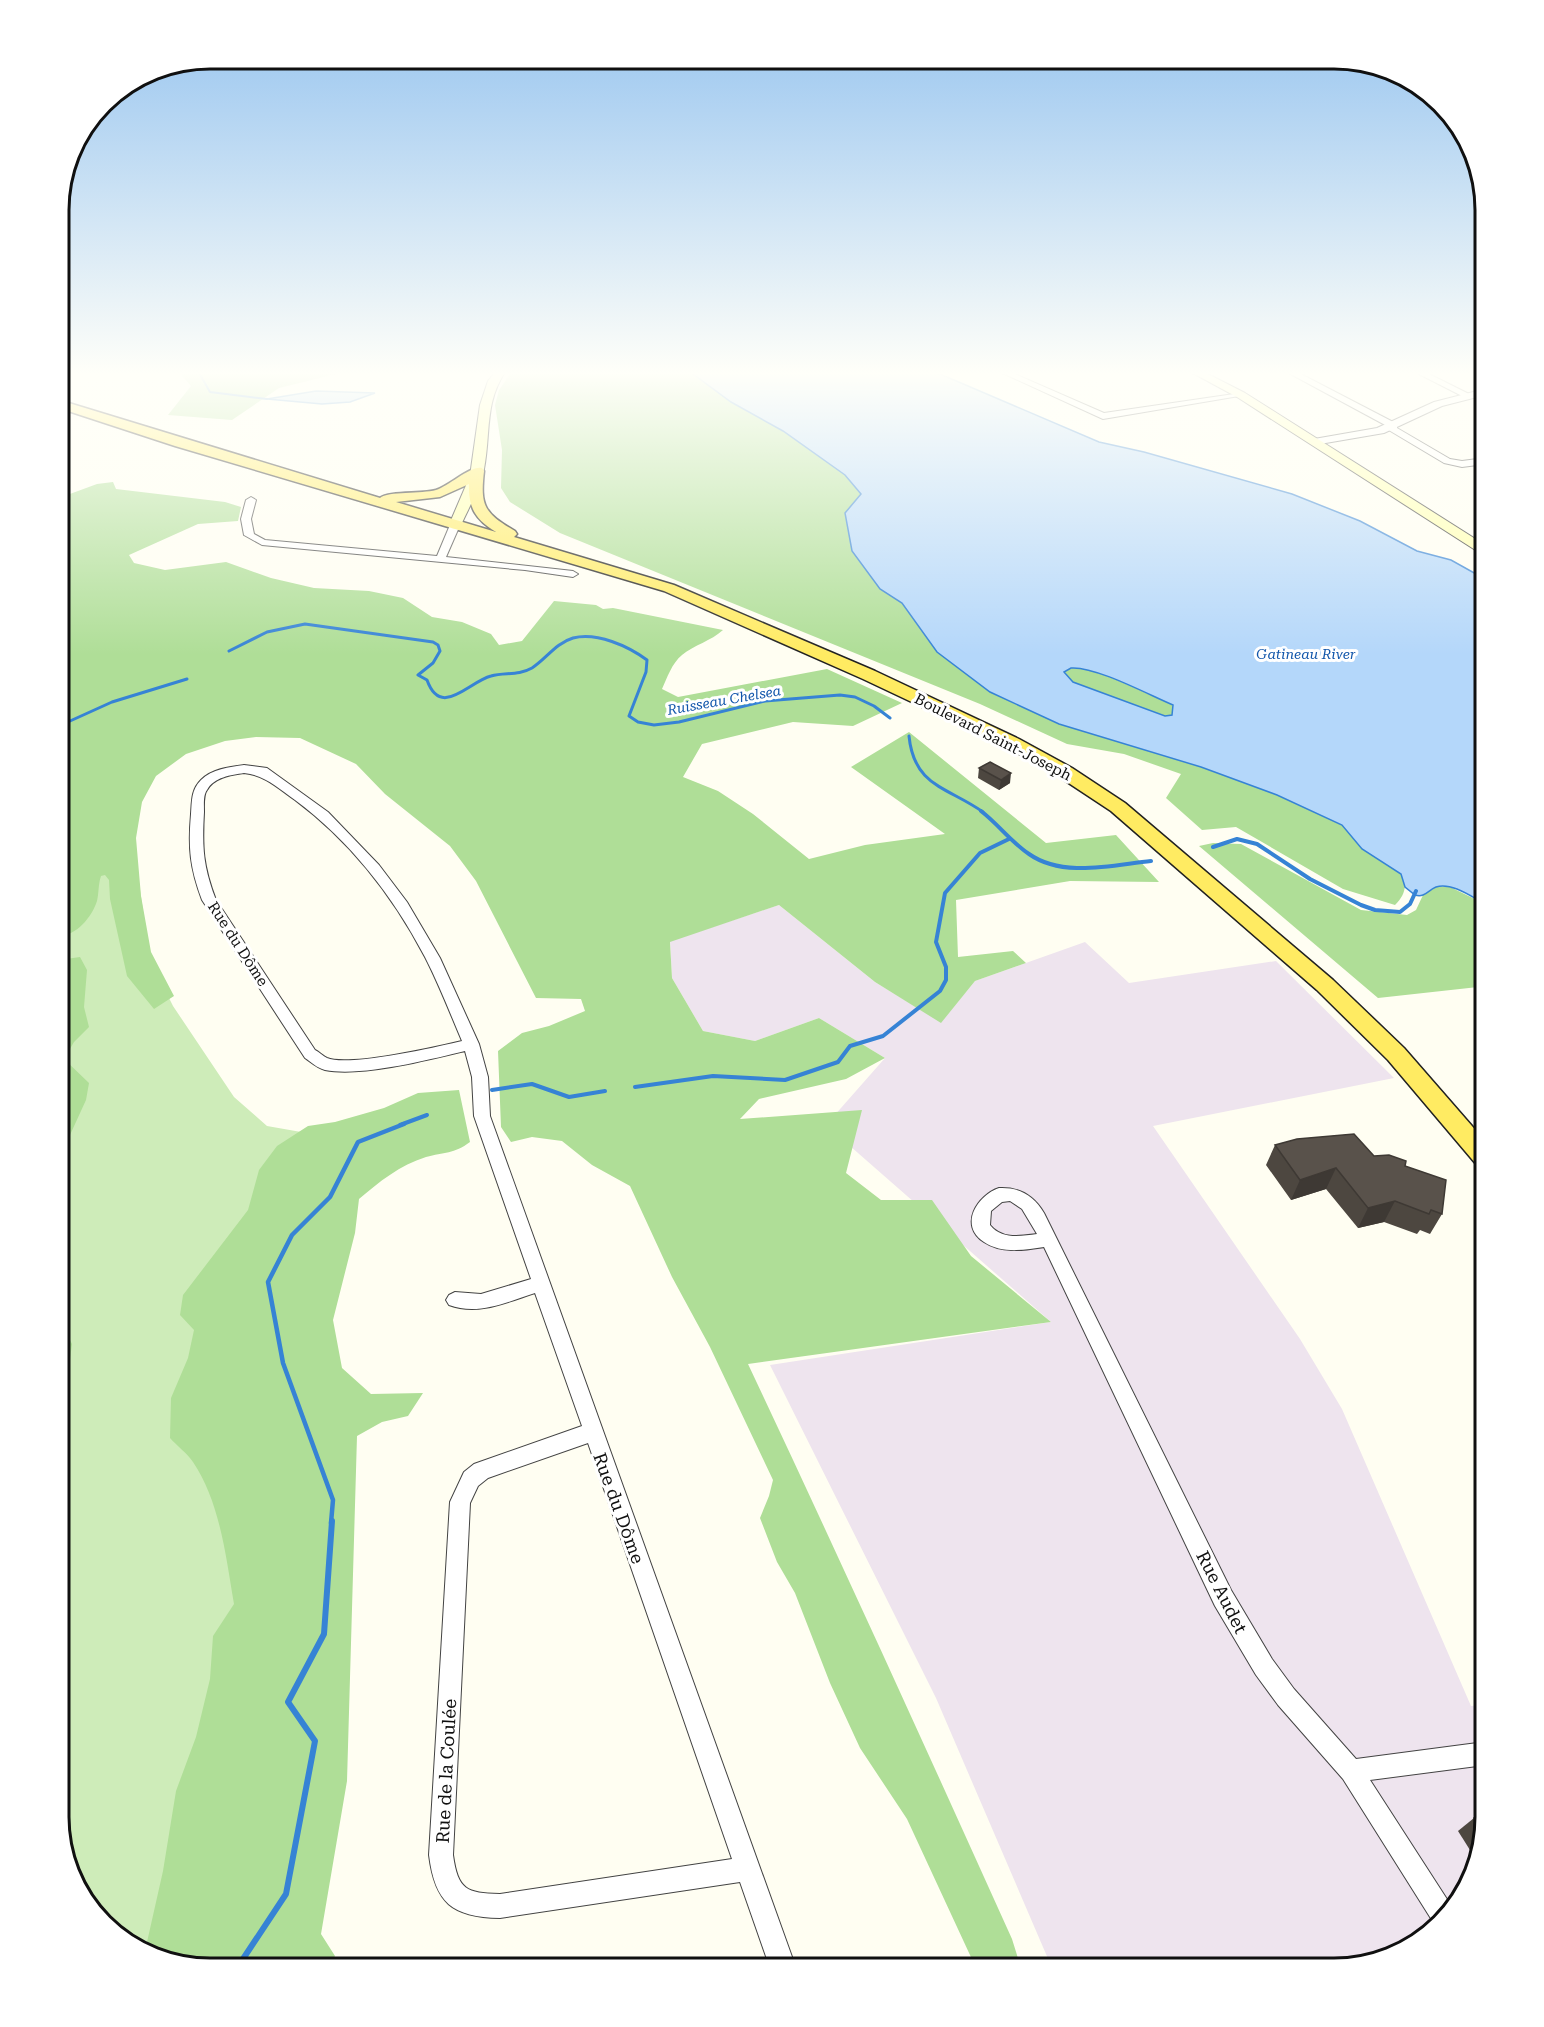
<svg xmlns="http://www.w3.org/2000/svg" width="1544" height="2027" font-family="'Roboto Serif',serif">
	<style>
		.industrial { fill: #eee4ee }
		.green { fill: #ceecb9 }
		.forest { fill: #afde97 }
		.water { fill: #b4d7fa; stroke: #3683d5; stroke-width: 1.5; fill-rule: evenodd }
		.lines { fill: none; stroke-linecap: round; stroke-linejoin: round }
		.stream-far4 { stroke: #3683d5; stroke-width: 2 }
		.stream-far3 { stroke: #3683d5; stroke-width: 3 }
		.stream-far2 { stroke: #3683d5; stroke-width: 4 }
		.stream-far1 { stroke: #3683d5; stroke-width: 4.5 }
		.stream { stroke: #3683d5; stroke-width: 6 }
		.minor-casing { stroke: #434343; stroke-width: 2 }
		.tertiary-casing { stroke: #434343; stroke-width: 2 }
		.secondary-casing { stroke: #323232; stroke-width: 2 }
		.primary-casing { stroke: #212121; stroke-width: 3 }
		.minor { fill: #fff; fill-rule: evenodd }
		.tertiary { fill: #fff; fill-rule: evenodd }
		.secondary { fill: #ffffad; fill-rule: evenodd }
		.primary { fill: #ffeb62; fill-rule: evenodd }
		.wall { fill: #4d4740 }
		.shaded-wall { fill: #3e3934 }
		.building { fill: #59524b; stroke: #3e3934; stroke-width: 1.5 }
		.labels { text-anchor: middle; dominant-baseline: central; stroke-width: 6; stroke-linejoin: round; paint-order: stroke }
		.far-water-label { font-size: 14px; font-style: italic; fill: #1055aa; stroke: #fff }
		.street-label { font-size: 15px; fill: #101010; stroke: #fff }
		.near-street-label { font-size: 18px; fill: #101010; stroke: #fff }
		.rim { fill: none; stroke: #101010; stroke-width: 3 }
	</style>
	<rect width="100%" height="100%" fill="#fffef2"/>
	<path class="industrial" d="M 779,905 L 875,982 L 941,1022 L 975,981 L 1085,942 L 1129,983 L 1276,961 L 1394,1078 L 1153,1126 L 1300,1339 L 1342,1409 L 1471,1706 L 1485,1705 L 1485,1818 L 1465,1893 L 1418,1943 L 1335,1968 L 1052,1968 L 936,1698 L 770,1365 L 1051,1322 L 826,1125 L 885,1058 L 819,1018 L 755,1041 L 703,1031 L 672,978 L 670,941 Z"/>
	<path class="green" d="M 59,836 L 133,840 L 150,960 L 173,1006 L 234,1097 L 267,1126 L 358,1142 L 209,1968 L 134,1948 L 84,1901 L 59,1817 Z"/>
	<g class="forest">
		<path d="M 178,371 L 348,371 L 279,388 L 232,420 L 168,415 L 191,386 Z"/>
		<path d="M 512,371 L 689,371 L 731,402 L 783,431 L 845,475 L 861,494 L 851,506 L 880,589 L 902,603 L 937,652 L 990,692 L 1059,724 L 1201,767 L 1277,795 L 1342,825 L 1362,849 L 1402,874 C 1408,886 1404,896 1395,905 L 1343,889 L 1236,827 L 1202,830 L 1166,798 L 1181,774 L 1124,754 L 1067,744 L 980,704 L 560,533 L 510,502 L 501,488 L 502,450 L 495,405 L 499,390 Z"/>
		<path d="M 113,482 L 116,489 L 225,502 L 241,507 L 238,521 L 198,524 L 129,555 L 134,563 L 165,570 L 226,562 L 271,578 L 314,588 L 369,591 L 403,598 L 432,617 L 462,622 L 491,634 L 499,645 L 522,641 L 554,601 L 596,605 L 603,609 L 613,608 L 723,630 C 711,641 694,645 682,655 C 672,663 667,678 662,689 L 678,697 L 827,669 L 902,703 L 853,726 L 793,722 L 702,744 L 683,777 L 718,791 L 753,814 L 809,859 L 865,845 L 945,834 L 851,767 L 909,732 L 1046,843 L 1116,835 L 1159,882 L 1070,881 L 956,900 L 958,957 L 1013,951 L 1026,963 L 975,981 L 941,1023 L 875,982 L 779,905 L 670,942 L 672,978 L 703,1031 L 755,1041 L 819,1018 L 885,1058 L 846,1079 L 759,1099 L 740,1119 L 862,1110 L 846,1173 L 881,1200 L 932,1200 L 971,1256 L 1051,1322 L 748,1364 C 838,1555 925,1746 1012,1939 L 1021,1968 L 976,1968 L 907,1819 L 860,1748 L 830,1683 L 795,1593 L 777,1562 L 760,1518 L 769,1496 L 773,1480 L 710,1347 L 672,1277 L 630,1186 L 592,1165 L 562,1141 L 532,1137 L 511,1142 L 501,1127 L 498,1051 L 522,1033 L 549,1026 L 585,1011 L 581,999 L 536,998 L 476,881 L 450,846 L 385,794 L 356,764 L 300,738 L 256,737 L 225,741 L 186,754 L 156,776 L 142,802 L 136,838 L 141,896 L 151,952 L 174,996 L 154,1009 L 127,976 L 110,899 L 109,880 L 105,875 L 101,876 C 98,885 99,893 97,901 C 92,917 76,936 59,936 L 59,908 L 62,904 L 59,882 L 65,860 L 59,860 L 59,532 L 64,529 L 59,525 L 59,498 L 97,484 Z"/>
		<path d="M 1071,668 C 1095,666 1149,695 1173,705 L 1172,716 L 1165,716 L 1073,682 L 1064,672 Z"/>
		<path d="M 1213,843 L 1241,844 L 1361,910 L 1407,915 L 1416,910 L 1423,895 L 1436,887 L 1448,886 L 1485,904 L 1485,983 L 1478,987 L 1378,998 L 1199,846 Z"/>
		<path d="M 80,957 L 87,970 L 84,1007 L 89,1027 L 74,1042 L 64,1059 L 89,1083 L 86,1100 L 59,1159 L 59,960 Z"/>
		<path d="M 459,1090 L 470,1142 C 454,1154 444,1152 426,1157 C 400,1165 379,1182 359,1199 L 355,1233 L 333,1320 L 342,1368 L 371,1394 L 423,1393 L 408,1416 L 382,1422 L 357,1436 L 347,1781 L 321,1934 L 335,1956 L 328,1968 L 209,1968 L 145,1951 L 163,1871 L 176,1791 L 196,1737 L 210,1679 L 213,1636 L 234,1604 C 226,1557 220,1502 193,1462 C 187,1453 177,1446 170,1438 L 171,1398 L 188,1358 L 194,1330 L 180,1315 L 183,1295 L 248,1210 L 259,1170 L 277,1146 L 308,1126 L 335,1122 L 384,1108 L 418,1093 Z"/>
		<path d="M 68,1336 L 72,1344 L 67,1381 L 67,1401 L 59,1415 L 59,1337 Z"/>
	</g>
	<g class="water">
		<path d="M 689,371 L 921,371 L 940,374 L 1099,442 L 1144,452 L 1292,494 L 1360,521 L 1417,551 L 1451,560 L 1485,579 L 1485,904 C 1472,897 1452,882 1436,887 C 1428,890 1425,898 1415,895 L 1405,887 L 1401,874 L 1362,849 L 1342,825 L 1277,795 L 1201,767 L 1059,724 L 990,692 L 937,652 L 902,603 L 880,589 L 852,551 L 845,513 L 861,494 L 845,475 L 783,431 L 731,402 ZM 1071,668 C 1095,666 1149,695 1173,705 L 1172,715 L 1165,716 L 1073,682 L 1064,672 Z"/>
		<path d="M 316,391 L 375,393 L 350,402 L 322,404 L 267,399 Z"/>
	</g>
	<g class="lines">
		<path class="stream-far4" d="M 198,371 L 210,392 L 267,399"/>
		<g class="stream-far3">
			<path d="M 229,651 L 267,632 L 305,624 L 433,642 L 438,645 L 440,651 L 433,663 L 418,675 L 427,680 C 441,719 468,682 491,676 C 505,672 518,676 532,668 C 546,659 556,643 573,638 C 597,632 628,646 647,660 L 646,672 L 629,716 L 638,722 L 654,725 L 679,722 L 765,701 L 840,695 L 855,697 L 874,706 L 890,718"/>
			<path d="M 59,726 L 112,702 L 187,679"/>
			<path d="M 909,736 C 914,787 948,787 983,812"/>
		</g>
		<g class="stream-far2">
			<path d="M 981,811 C 998,824 1011,842 1029,854 C 1063,878 1112,865 1151,861"/>
			<path d="M 1213,847 L 1237,839 L 1257,844 L 1310,879 L 1361,905 L 1375,910 L 1400,912 L 1410,904 L 1416,891"/>
			<path d="M 635,1087 L 713,1076 L 785,1080 L 838,1062 L 850,1046 L 883,1036 L 940,991 L 946,980 L 946,967 L 936,942 L 945,893 L 980,853 L 1009,839"/>
			<path d="M 492,1090 L 532,1084 L 569,1097 L 605,1091"/>
			<path d="M 400,1125 L 427,1115"/>
		</g>
		<path class="stream-far1" d="M 331,1523 L 333,1500 L 283,1363 L 268,1282 L 292,1235 L 330,1197 L 358,1142 L 404,1124"/>
		<path class="stream" d="M 237,1968 L 286,1894 L 315,1741 L 288,1702 L 324,1634 L 332,1521"/>
		<defs>
			<g id="minor">
				<path d="M 998,371 L 1008,371 L 1104,413 L 1241,393 L 1245,395 L 1103,419 Z"/>
				<path d="M 1285,371 L 1295,371 L 1397,424 L 1397,428 L 1450,459 L 1462,461 L 1485,458 L 1485,464 L 1462,467 L 1444,463 L 1387,429 L 1387,426 Z"/>
				<path d="M 1413,371 L 1423,371 L 1473,396 L 1466,398 Z"/>
				<path d="M 251,497 L 256,500 L 251,519 L 254,534 L 265,540 L 437,556 L 450,525 L 455,522 L 460,525 L 446,557 L 573,571 L 578,574 L 573,577 L 525,570 L 262,545 L 244,535 L 241,519 L 246,500 Z"/>
				<path d="M 244,765 L 267,768 L 328,812 L 379,865 L 407,902 L 440,958 L 479,1044 L 488,1077 L 490,1116 L 796,1968 L 770,1968 L 740,1882 L 500,1918 C 452,1917 435,1903 429,1855 L 450,1502 L 464,1472 L 474,1464 L 582,1426 L 535,1293 C 507,1302 478,1316 449,1305 L 446,1300 L 449,1295 L 455,1292 L 481,1294 L 531,1279 L 474,1116 L 472,1077 L 465,1051 C 428,1060 361,1077 325,1070 C 317,1068 311,1062 305,1058 L 202,900 C 190,868 188,848 191,814 C 192,801 191,790 201,780 C 212,769 229,767 244,765 ZM 244,773 C 265,775 278,788 295,800 C 350,841 393,896 425,957 C 439,984 450,1013 462,1041 C 437,1047 348,1067 327,1058 C 323,1056 319,1052 315,1050 L 216,900 C 203,866 202,848 204,812 C 204,805 203,795 207,790 C 214,777 231,775 244,773 ZM 588,1443 L 732,1859 L 500,1894 C 466,1893 458,1890 453,1855 L 470,1503 L 478,1486 L 488,1478 Z"/>
				<path d="M 999,1188 C 1020,1187 1034,1196 1044,1213 L 1231,1590 L 1272,1659 L 1294,1689 L 1356,1759 L 1485,1742 L 1485,1765 L 1370,1780 L 1452,1907 L 1435,1925 L 1343,1779 L 1278,1705 L 1256,1675 L 1215,1606 L 1044,1247 C 1024,1250 1002,1254 984,1242 C 958,1225 978,1195 999,1188 ZM 1010,1201 L 1022,1209 L 1037,1234 C 1021,1236 1002,1240 990,1225 L 991,1211 L 1002,1202 Z"/>
			</g>
			<path id="tertiary" d="M 1485,389 L 1485,395 L 1442,406 L 1384,433 L 1314,445 L 1309,442 L 1314,439 L 1377,428 L 1434,402 Z"/>
			<g id="secondary">
				<path d="M 496,371 L 506,371 C 484,402 491,434 484,469 C 480,489 469,507 461,525 L 455,529 L 451,528 L 449,525 L 470,476 L 480,405 L 488,381 Z"/>
				<path d="M 1189,371 L 1202,371 L 1245,393 L 1485,545 L 1485,554 L 1480,553 L 1237,397 Z"/>
			</g>
			<path id="primary" d="M 59,400 L 380,498 C 388,491 422,494 436,490 C 449,486 471,465 482,468 L 484,471 C 480,506 484,513 515,531 L 517,534 L 514,537 L 674,585 L 875,671 L 1019,739 L 1072,768 L 1125,803 L 1333,980 L 1404,1048 L 1485,1141 L 1485,1167 L 1476,1164 L 1388,1060 L 1317,990 L 1111,811 L 1058,776 L 1007,747 L 863,679 L 664,591 L 175,446 L 59,408 ZM 469,484 C 468,508 476,520 496,532 L 396,502 L 440,497 Z"/>
		</defs>
		<use href="#minor" class="minor-casing"/>
		<use href="#tertiary" class="tertiary-casing"/>
		<use href="#secondary" class="secondary-casing"/>
		<use href="#primary" class="primary-casing"/>
		<use href="#minor" class="minor"/>
		<use href="#tertiary" class="tertiary"/>
		<use href="#secondary" class="secondary"/>
		<use href="#primary" class="primary"/>
	</g>
	<g class="wall">
		<path d="M 979,768 L 1010,783 L 999,790 L 978,778 Z"/>
		<path d="M 1275,1145 L 1374,1156 L 1442,1214 L 1430,1234 L 1420,1230 L 1417,1234 L 1384,1222 L 1358,1228 L 1326,1189 L 1291,1200 L 1266,1165 Z"/>
		<path d="M 1474,1818 L 1485,1818 L 1475,1858 L 1458,1831 Z"/>
	</g>
	<g class="shaded-wall">
		<path d="M 1011,773 L 1010,783 L 999,790 L 1001,780 Z"/>
		<path d="M 1336,1168 L 1326,1189 L 1291,1200 L 1300,1180 Z"/>
		<path d="M 1395,1201 L 1384,1222 L 1358,1228 L 1368,1208 Z"/>
	</g>
	<g class="building">
		<path d="M 990,762 L 1011,773 L 1001,780 L 979,768 Z"/>
		<path d="M 1354,1134 L 1374,1156 L 1389,1155 L 1406,1161 L 1405,1166 L 1446,1180 L 1442,1214 L 1431,1210 L 1429,1214 L 1395,1201 L 1368,1208 L 1336,1168 L 1300,1180 L 1275,1145 L 1297,1139 Z"/>
		<path d="M 1485,1812 L 1485,1818 L 1482,1830 L 1474,1818 Z"/>
	</g>
	<linearGradient id="sky" x2="0" y2="1"><stop stop-color="#93c2ef"/><stop offset="0.57" stop-color="#fffff9"/><stop offset="1" stop-color="#fffff9" stop-opacity="0"/></linearGradient>
	<rect width="1544" height="655" fill="url(#sky)"/>
	<g class="labels">
		<g class="far-water-label">
			<text x="1306" y="654">Gatineau River</text>
			<text transform="translate(724 700) rotate(-10)">Ruisseau Chelsea</text>
		</g>
		<g class="street-label">
			<text transform="translate(993 737) rotate(27)">Boulevard Saint-Joseph</text>
			<text transform="translate(238 944) rotate(57)">Rue du Dôme</text>
		</g>
		<g class="near-street-label">
			<text transform="translate(619 1508) rotate(70)">Rue du Dôme</text>
			<text transform="translate(1222 1592) rotate(63)">Rue Audet</text>
			<text transform="translate(446 1771) rotate(-87)">Rue de la Coulée</text>
		</g>
	</g>
	<path d="M0 0H1544V2027H0ZM210 69H1334A141 141 0 0 1 1475 210V1817A141 141 0 0 1 1334 1958H210A141 141 0 0 1 69 1817V210A141 141 0 0 1 210 69Z" fill="#fff" fill-rule="evenodd"/>
	<path class="rim" d="M210 69H1334A141 141 0 0 1 1475 210V1817A141 141 0 0 1 1334 1958H210A141 141 0 0 1 69 1817V210A141 141 0 0 1 210 69Z"/>
</svg>
